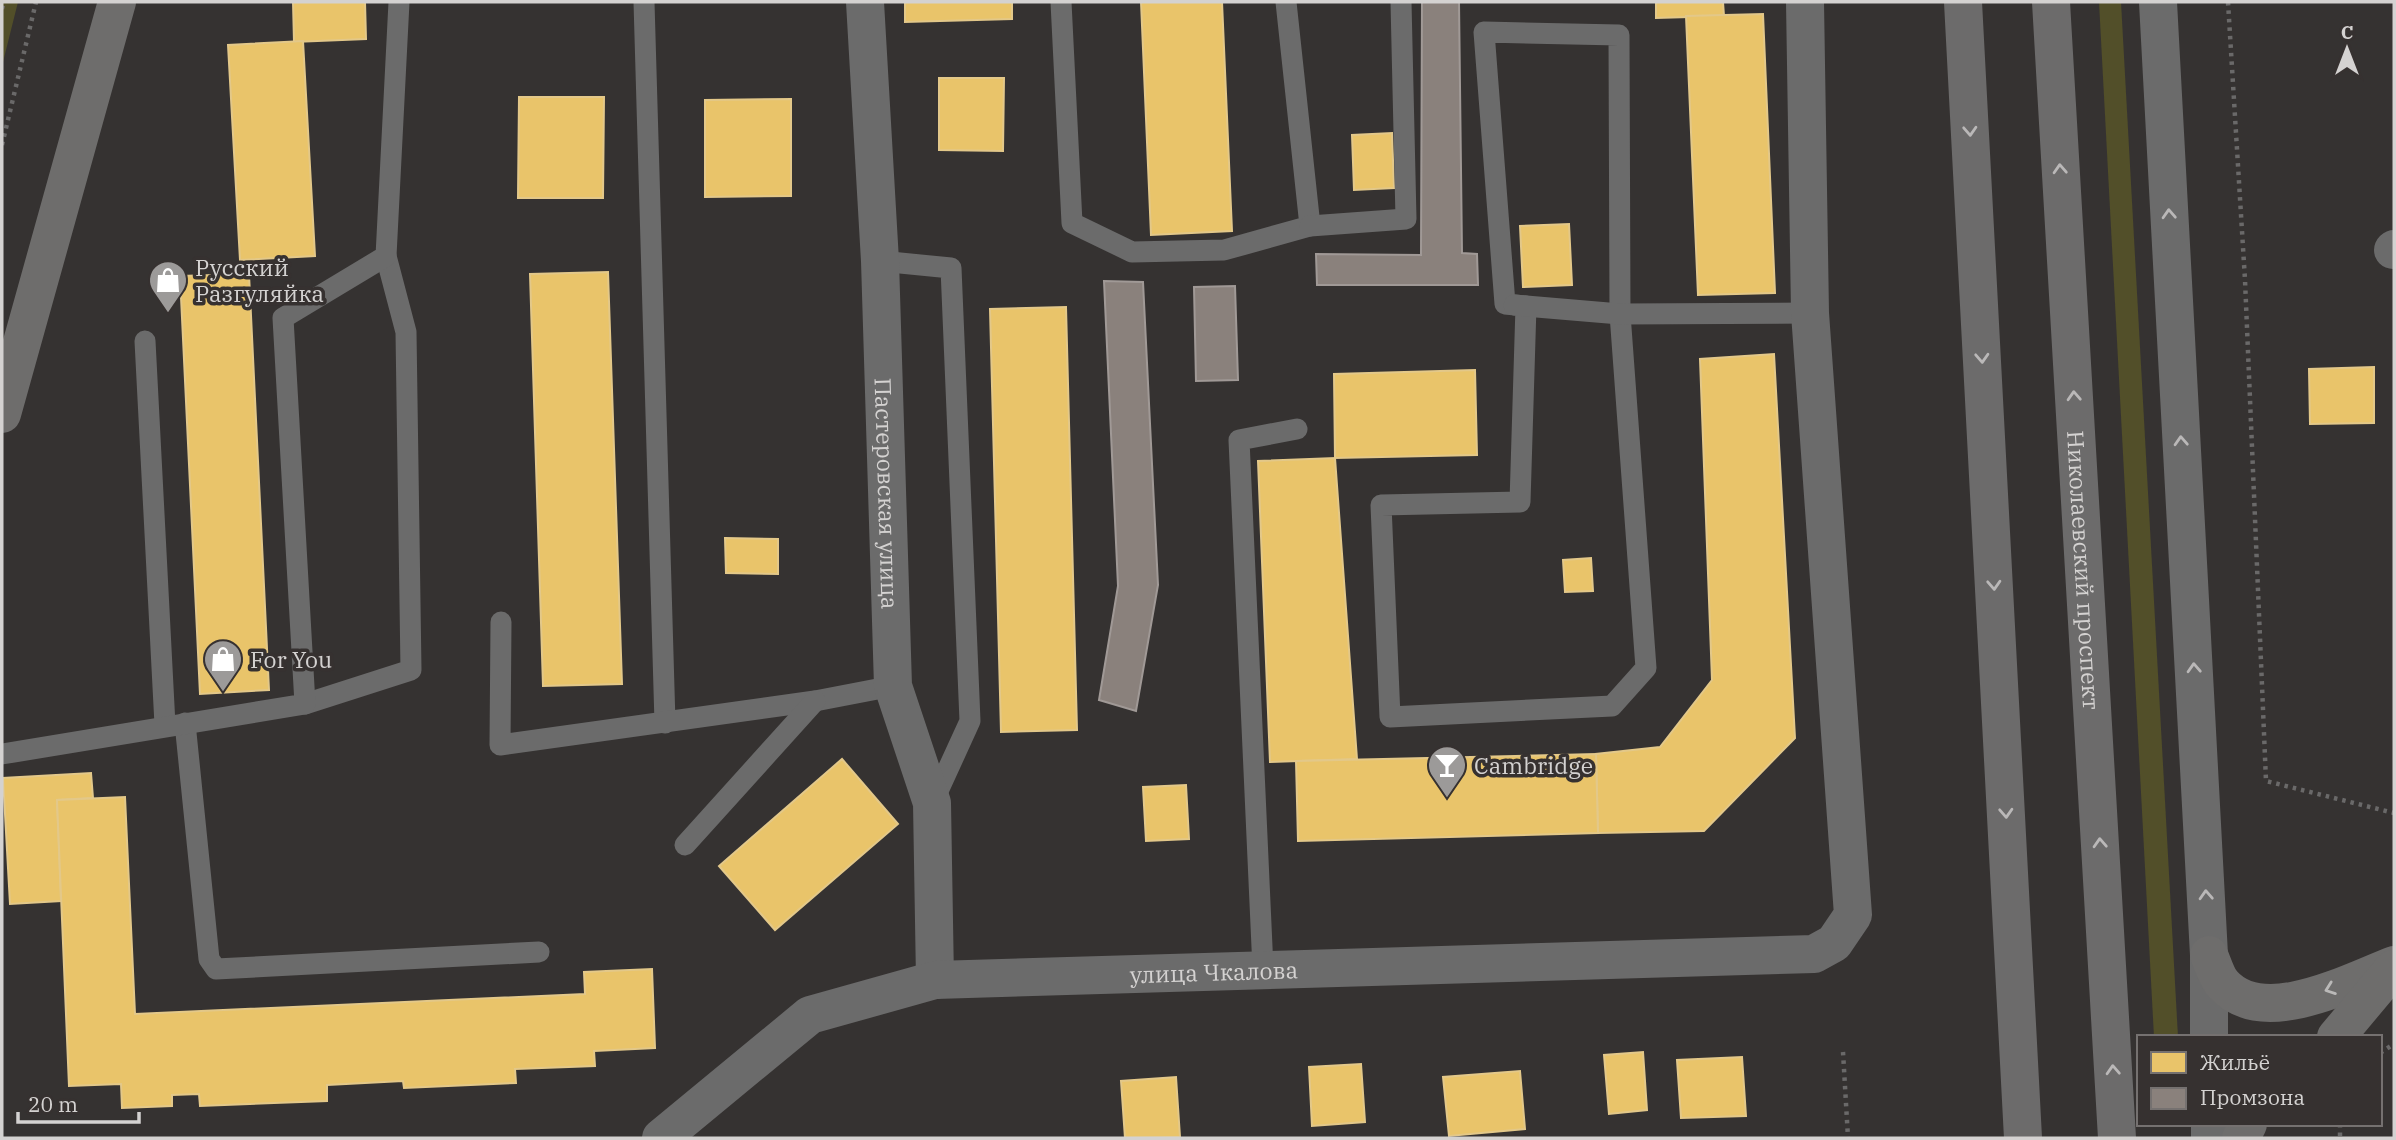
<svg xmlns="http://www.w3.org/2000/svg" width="2396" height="1140" font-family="'IBM Plex Serif',serif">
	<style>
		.green { fill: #524f29 }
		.homes { fill: #e9c46a; stroke: #e3c889; stroke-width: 2 }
		.industry { fill: #8a817c; stroke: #a09996; stroke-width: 2 }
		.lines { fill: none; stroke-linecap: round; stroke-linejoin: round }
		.path { stroke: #6a6969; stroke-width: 4.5; stroke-dasharray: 3.5 5; stroke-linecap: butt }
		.lane { stroke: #6b6b6b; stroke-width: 21 }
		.street { stroke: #6b6b6b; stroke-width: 38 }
		.secondary { stroke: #6e6d6c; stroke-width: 38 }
		.primary { stroke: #6c6b6b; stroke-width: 38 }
		.oneway { stroke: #bab8b8 }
		.oneway2 { stroke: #bab9b8 }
		.labels { text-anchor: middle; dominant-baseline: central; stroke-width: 7; stroke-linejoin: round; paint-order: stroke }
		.poi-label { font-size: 23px; fill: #d4d2d1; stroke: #363130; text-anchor: start }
		.street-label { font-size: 23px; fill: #d4d2d1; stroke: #363130 }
	</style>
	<rect width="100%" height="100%" fill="#353231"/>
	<g class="green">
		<path d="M 2,2 L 18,2 L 2,66 Z"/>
		<path d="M 2099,2 L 2121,2 L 2178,1037 L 2154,1037 Z"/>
	</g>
	<g class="homes">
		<path d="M 293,2 L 365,2 L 366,39 L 294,42 Z"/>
		<path d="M 905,2 L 1012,2 L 1012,19 L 905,22 Z"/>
		<path d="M 1141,2 L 1222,2 L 1232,231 L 1151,235 Z"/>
		<path d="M 1656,2 L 1723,2 L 1724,16 L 1656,18 Z"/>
		<path d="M 1763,14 L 1775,293 L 1698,295 L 1686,16 Z"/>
		<path d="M 303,41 L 315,256 L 240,260 L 228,45 Z"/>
		<path d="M 939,78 L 1004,78 L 1003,151 L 939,150 Z"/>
		<path d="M 519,97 L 604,97 L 603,198 L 518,198 Z"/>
		<path d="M 791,99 L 791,196 L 705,197 L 705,100 Z"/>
		<path d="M 1392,133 L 1394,188 L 1354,190 L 1352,135 Z"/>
		<path d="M 1569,224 L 1572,285 L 1523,287 L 1520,226 Z"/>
		<path d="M 608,272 L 622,684 L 543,686 L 530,274 Z"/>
		<path d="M 249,274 L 269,690 L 200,694 L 180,276 Z"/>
		<path d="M 1066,307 L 1077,730 L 1001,732 L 990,309 Z"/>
		<path d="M 1774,354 L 1795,738 L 1704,831 L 1598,833 L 1596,754 L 1660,747 L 1712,680 L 1700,359 Z"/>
		<path d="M 2374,367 L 2374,423 L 2310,424 L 2309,369 Z"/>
		<path d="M 1475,370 L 1477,455 L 1335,458 L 1334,374 Z"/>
		<path d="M 1335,458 L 1357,759 L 1270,762 L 1258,461 Z"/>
		<path d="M 725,538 L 778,539 L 778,574 L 726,573 Z"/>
		<path d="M 1591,558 L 1593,591 L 1565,592 L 1563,560 Z"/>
		<path d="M 1596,754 L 1598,833 L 1298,841 L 1296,761 Z"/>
		<path d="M 842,759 L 898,824 L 775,930 L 719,866 Z"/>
		<path d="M 91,773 L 93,798 L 57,800 L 61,901 L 10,904 L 3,778 Z"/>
		<path d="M 1186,785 L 1189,839 L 1146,841 L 1143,787 Z"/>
		<path d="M 125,797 L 135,1014 L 585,994 L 584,972 L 652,969 L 655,1048 L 594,1051 L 595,1066 L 515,1069 L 516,1083 L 404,1088 L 403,1081 L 327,1085 L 327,1101 L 200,1106 L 199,1094 L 172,1095 L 172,1106 L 122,1108 L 121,1084 L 69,1086 L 57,800 Z"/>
		<path d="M 1643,1052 L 1647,1110 L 1609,1114 L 1604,1055 Z"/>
		<path d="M 1742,1057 L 1746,1116 L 1681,1118 L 1677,1060 Z"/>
		<path d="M 1361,1064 L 1365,1122 L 1312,1126 L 1309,1067 Z"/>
		<path d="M 1520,1071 L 1525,1129 L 1449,1136 L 1443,1077 Z"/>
		<path d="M 1176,1077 L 1180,1137 L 1125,1138 L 1121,1081 Z"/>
	</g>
	<g class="industry">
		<path d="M 1422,2 L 1459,2 L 1462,253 L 1477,254 L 1478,285 L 1317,285 L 1316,254 L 1421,255 Z"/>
		<path d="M 1104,281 L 1143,282 L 1158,585 L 1136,711 L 1099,700 L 1118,586 Z"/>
		<path d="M 1235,286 L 1238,380 L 1196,381 L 1194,287 Z"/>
	</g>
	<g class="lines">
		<g class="path">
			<path d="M 2228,2 L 2245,280 L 2266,781 L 2394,813"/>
			<path d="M 2,9 L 4,2"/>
			<path d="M 2,145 L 36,2"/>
			<path d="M 1843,1052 L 1848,1138"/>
			<path d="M 2380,1053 L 2394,1044"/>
			<path d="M 2340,1124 L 2340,1138"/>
		</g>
		<g class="lane">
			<path d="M 644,2 L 665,723"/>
			<path d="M 1061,2 L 1072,223 L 1132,252 L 1224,250 L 1310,226 L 1286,2"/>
			<path d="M 1484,32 L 1619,35 L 1620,314 L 1646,668 L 1612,706 L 1390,717 L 1381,505 L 1520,502 L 1526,306 L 1505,304 Z"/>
			<path d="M 1310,226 L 1406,219 L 1401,2"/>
			<path d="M 880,261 L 951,268 L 970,721 L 933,802"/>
			<path d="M 1514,305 L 1620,314 L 1810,313"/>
			<path d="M 145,341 L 165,725"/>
			<path d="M 501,622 L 500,745 L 815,701 L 893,686"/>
			<path d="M 305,704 L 411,670 L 406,332 L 386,256"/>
			<path d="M 185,723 L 209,959 L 216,969 L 539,952"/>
			<path d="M 2,754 L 305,704 L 283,318 L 386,256 L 399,2"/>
			<path d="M 685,845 L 815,701"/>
			<path d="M 1263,969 L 1239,440 L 1297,429"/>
		</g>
		<g class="street">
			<path id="s1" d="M 865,2 L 880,261 L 893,686 L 932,803 L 935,980"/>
			<path d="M 2158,2 L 2209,955 L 2209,1037"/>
			<path d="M 2393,250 L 2394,249"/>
			<path d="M 2210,1124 L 2210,1138"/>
			<path id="s2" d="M 661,1138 L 810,1015 L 935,980 L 1814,954 L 1834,943 L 1853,915 L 1810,313 L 1805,2"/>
		</g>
		<g class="secondary">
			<path d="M 2,414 L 117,2"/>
			<path d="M 2209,955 C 2213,964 2217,978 2223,984 C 2263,1029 2349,982 2394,965"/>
			<path d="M 2336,1037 L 2393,969"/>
			<path d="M 2241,1138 L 2248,1124"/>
		</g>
		<g class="primary">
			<path d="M 1963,2 L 2023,1138"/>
			<path id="s3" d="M 2051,2 L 2117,1138"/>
		</g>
	</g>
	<defs><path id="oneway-chevron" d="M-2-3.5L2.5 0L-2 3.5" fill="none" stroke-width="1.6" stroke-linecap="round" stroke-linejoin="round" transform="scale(1.75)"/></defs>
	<g class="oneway">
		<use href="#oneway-chevron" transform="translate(1970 131) rotate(87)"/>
		<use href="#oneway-chevron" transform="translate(2060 169) rotate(-93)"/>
		<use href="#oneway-chevron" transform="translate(2169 214) rotate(-93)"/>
		<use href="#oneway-chevron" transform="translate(1982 358) rotate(87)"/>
		<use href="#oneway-chevron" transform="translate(2074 396) rotate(-93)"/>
		<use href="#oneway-chevron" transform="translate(2181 441) rotate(-93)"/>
		<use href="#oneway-chevron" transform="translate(1994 585) rotate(87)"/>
		<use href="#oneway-chevron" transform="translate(2194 668) rotate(-93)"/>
		<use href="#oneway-chevron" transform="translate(2006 813) rotate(87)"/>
		<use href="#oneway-chevron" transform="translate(2100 843) rotate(-93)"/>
		<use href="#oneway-chevron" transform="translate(2206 895) rotate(-93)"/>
		<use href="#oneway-chevron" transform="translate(2113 1070) rotate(-93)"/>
	</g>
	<use class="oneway2" href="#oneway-chevron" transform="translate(2330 989) rotate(160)"/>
	<defs>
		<symbol id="shop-pin" viewBox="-11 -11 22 30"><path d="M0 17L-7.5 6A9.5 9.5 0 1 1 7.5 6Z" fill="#9c9a99" stroke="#363130"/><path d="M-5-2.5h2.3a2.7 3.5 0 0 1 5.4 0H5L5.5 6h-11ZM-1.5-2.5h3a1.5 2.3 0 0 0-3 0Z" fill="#fff"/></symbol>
		<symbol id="bar-pin" viewBox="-11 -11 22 30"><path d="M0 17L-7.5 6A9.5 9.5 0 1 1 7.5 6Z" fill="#9c9a99" stroke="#363130"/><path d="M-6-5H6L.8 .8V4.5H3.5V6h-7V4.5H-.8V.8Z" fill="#fff"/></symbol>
	</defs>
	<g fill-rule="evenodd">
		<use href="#shop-pin" x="146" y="258" width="44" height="60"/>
		<use href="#shop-pin" x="201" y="637" width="44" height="60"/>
		<use href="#bar-pin" x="1425" y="743" width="44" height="60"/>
	</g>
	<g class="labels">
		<g class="poi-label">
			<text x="195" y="267">Русский<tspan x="195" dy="26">Разгуляйка</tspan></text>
			<text x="250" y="659">For You</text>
			<text x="1474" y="765">Cambridge</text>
		</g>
		<g class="street-label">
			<text stroke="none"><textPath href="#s1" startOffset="492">Пастеровская улица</textPath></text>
			<text stroke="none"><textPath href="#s3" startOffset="569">Николаевский проспект</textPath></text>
			<text stroke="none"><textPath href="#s2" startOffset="602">улица Чкалова</textPath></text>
		</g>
	</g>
	<rect width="2396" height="1140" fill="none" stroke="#d4d2d1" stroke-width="7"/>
	<rect x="2137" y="1035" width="245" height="91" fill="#363130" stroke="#757170" stroke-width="2"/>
	<rect x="2151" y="1052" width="35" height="21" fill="#e9c46a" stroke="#757170" stroke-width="2"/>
	<text x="2200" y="1070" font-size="21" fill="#d4d2d1">Жильё</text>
	<rect x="2151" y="1088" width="35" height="21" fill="#8a817c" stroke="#757170" stroke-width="2"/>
	<text x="2200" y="1105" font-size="21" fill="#d4d2d1">Промзона</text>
	<g transform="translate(2347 49)" stroke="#363130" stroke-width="5" paint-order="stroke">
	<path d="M0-5L12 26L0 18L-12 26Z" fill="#d4d2d1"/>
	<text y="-10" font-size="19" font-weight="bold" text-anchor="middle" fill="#d4d2d1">С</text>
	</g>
	<path d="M18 1112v10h121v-10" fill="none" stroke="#d4d2d1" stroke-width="3.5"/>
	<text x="28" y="1112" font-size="21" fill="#d4d2d1" stroke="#363130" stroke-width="5" paint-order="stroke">20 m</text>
</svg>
